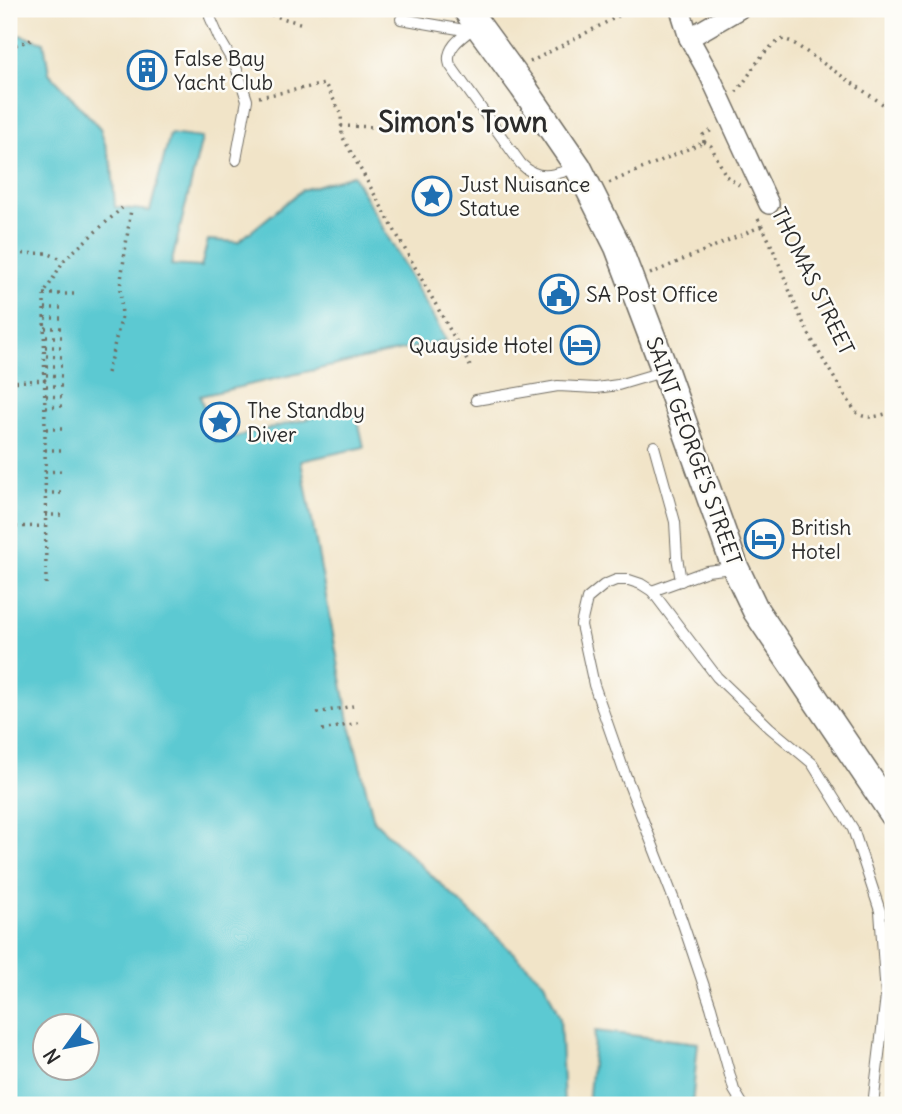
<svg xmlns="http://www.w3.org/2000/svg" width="902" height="1114" font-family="Delius,sans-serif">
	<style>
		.water { fill: #5cc9d2; stroke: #447a7e; stroke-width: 2; fill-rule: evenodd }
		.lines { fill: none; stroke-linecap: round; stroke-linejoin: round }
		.lane-casing { stroke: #706c62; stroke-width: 12 }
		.street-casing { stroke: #706c62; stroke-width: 22 }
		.secondary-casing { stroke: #706c62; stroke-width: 29 }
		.path { stroke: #706c62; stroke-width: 3.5; stroke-dasharray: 2 5; stroke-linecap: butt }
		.lane { stroke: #fff; stroke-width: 10 }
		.street { stroke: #fff; stroke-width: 19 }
		.secondary { stroke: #fff; stroke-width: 26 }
		.labels { text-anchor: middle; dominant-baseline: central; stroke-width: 5; stroke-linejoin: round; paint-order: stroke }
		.poi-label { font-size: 21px; fill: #2b2b2b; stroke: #fdfcf7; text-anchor: start }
		.street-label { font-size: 21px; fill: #2b2b2b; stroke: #fdfcf7 }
		.district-label { font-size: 28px; font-weight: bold; fill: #2b2b2b; stroke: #fdfcf7 }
	</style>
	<rect width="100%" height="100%" fill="#fdfcf7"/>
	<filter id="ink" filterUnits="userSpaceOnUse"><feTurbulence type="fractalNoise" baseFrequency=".0143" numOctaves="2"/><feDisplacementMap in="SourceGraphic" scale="14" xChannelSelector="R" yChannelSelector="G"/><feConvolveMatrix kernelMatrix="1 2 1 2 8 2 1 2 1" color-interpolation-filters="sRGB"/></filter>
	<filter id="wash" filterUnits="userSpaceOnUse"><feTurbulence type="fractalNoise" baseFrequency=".00686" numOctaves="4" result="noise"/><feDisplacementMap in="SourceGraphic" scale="28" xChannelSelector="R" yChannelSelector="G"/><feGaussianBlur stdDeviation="1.57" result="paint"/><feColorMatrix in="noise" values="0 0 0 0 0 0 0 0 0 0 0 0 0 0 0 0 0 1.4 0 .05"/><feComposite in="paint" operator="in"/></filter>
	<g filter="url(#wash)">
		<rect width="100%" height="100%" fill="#f1e4c8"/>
		<g class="water">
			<path d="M 12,33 L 44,42 L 49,73 L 100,128 L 112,166 L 115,207 L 150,211 L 170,134 L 202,138 L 171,265 L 201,267 L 208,240 L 238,242 L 302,190 L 353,175 L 446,340 L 200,396 L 215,442 L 355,407 L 364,447 L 301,461 L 349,721 L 374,821 L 544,982 L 560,1018 L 564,1105 L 9,1105 L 9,34 ZM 46,1026 L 88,1026 L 88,1068 L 46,1068 Z"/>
			<path d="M 595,1031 L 698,1043 L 692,1105 L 588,1105 Z"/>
		</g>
	</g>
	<g filter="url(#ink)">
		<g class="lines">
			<defs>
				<g id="lane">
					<path d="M 211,9 L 210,17 L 219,38 L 236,67 L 247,100 L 236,160"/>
					<path d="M 401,19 L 470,31"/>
					<path d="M 475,27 C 463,36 444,48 450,65 L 521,164 C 540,183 556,174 578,167"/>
					<path d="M 476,400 L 558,386 L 596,388 L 618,385 L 665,371"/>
					<path d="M 654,446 L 675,522 L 677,557 L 681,581"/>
					<path d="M 652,591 L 707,571 L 732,568"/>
					<path d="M 743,1105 L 734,1090 L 711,1007 L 681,918 L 625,774 L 594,685 L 581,625 L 587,599 L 604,585 L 616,580 L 629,580 L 641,584 L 652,591 L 717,677 L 770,728 L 812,763 L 853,829 L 880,911 L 886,996 L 873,1105"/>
				</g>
				<g id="street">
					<path d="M 680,9 L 689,38 L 709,74 L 769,204"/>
					<path d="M 689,38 L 739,9"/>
				</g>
				<path id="secondary" d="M 466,9 L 523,87 L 578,167 L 618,247 L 665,371 L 735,567 L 756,611 L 893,814"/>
			</defs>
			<use href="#lane" class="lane-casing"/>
			<use href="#street" class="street-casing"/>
			<use href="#secondary" class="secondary-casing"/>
			<g class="path">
				<path d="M 251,9 L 303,24"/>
				<path d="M 9,47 L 34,39"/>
				<path d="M 530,62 L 632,9"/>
				<path d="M 736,92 C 752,75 760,48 784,39 L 792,42 L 893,111"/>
				<path d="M 259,97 L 325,84 L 341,113 L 342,136 L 470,366"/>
				<path d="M 341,126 L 383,127"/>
				<path d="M 704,142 L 711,146 L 726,176 L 739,185"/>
				<path d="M 704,142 L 703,135 L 714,129"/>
				<path d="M 609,183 L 704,142"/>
				<path d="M 758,219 C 776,250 786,285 801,318 C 816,350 836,381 855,411 C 866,422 880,415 893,412"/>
				<path d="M 14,226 L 14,280"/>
				<path d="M 9,254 L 47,253 L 64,260 L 122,208"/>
				<path d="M 650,274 L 762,226"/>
				<path d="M 44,294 L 74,294"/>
				<path d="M 45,308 L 66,308"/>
				<path d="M 45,318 L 66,318"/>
				<path d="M 45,328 L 64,328"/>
				<path d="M 46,337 L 65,337"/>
				<path d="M 45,347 L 64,347"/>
				<path d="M 46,356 L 64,357"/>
				<path d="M 46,366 L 65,366"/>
				<path d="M 107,373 L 122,316 L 120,287 L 131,209"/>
				<path d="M 46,375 L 64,376"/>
				<path d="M 9,382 L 46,380"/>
				<path d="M 46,386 L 64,386"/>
				<path d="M 46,396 L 64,397"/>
				<path d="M 46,407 L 62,406"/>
				<path d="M 46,429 L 62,429"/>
				<path d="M 45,450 L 62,450"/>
				<path d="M 45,472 L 62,471"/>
				<path d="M 45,493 L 62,493"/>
				<path d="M 45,515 L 63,515"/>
				<path d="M 9,527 L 45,526"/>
				<path d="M 46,584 L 44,294 L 64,260"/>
				<path d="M 317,713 L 353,706"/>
				<path d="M 322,730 L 358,723"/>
			</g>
			<use href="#lane" class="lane"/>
			<use href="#street" class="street"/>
			<use href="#secondary" class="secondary"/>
		</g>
	</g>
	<defs>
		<symbol id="building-ring" viewBox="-11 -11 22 22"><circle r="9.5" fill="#fdfcf7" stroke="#1f6fb2" stroke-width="1.5"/><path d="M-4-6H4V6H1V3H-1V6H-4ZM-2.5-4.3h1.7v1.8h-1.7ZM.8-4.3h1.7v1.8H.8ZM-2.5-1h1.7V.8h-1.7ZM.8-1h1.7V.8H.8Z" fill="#1f6fb2"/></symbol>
		<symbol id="sight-ring" viewBox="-11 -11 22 22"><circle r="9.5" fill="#fdfcf7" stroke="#1f6fb2" stroke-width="1.5"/><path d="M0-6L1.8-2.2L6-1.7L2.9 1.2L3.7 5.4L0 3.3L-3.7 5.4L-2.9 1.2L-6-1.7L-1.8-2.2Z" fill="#1f6fb2"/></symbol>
		<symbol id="civic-ring" viewBox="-11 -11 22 22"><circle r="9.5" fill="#fdfcf7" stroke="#1f6fb2" stroke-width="1.5"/><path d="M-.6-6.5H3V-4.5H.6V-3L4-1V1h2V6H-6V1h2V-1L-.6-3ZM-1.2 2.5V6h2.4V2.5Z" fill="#1f6fb2"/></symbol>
		<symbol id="hotel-ring" viewBox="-11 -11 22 22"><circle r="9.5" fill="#fdfcf7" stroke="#1f6fb2" stroke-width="1.5"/><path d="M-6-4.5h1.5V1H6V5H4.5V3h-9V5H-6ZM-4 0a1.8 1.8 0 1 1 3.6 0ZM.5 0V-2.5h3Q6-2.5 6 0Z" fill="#1f6fb2"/></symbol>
	</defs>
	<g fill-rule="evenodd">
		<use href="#building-ring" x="125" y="48" width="44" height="44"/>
		<use href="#sight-ring" x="410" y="174" width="44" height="44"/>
		<use href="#civic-ring" x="537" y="272" width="44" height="44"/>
		<use href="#hotel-ring" x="558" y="323" width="44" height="44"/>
		<use href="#sight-ring" x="198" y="400" width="44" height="44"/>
		<use href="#hotel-ring" x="742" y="517" width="44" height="44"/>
	</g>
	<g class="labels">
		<g class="poi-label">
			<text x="174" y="58">False Bay<tspan x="174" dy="24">Yacht Club</tspan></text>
			<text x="459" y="184">Just Nuisance<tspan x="459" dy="24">Statue</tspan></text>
			<text x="586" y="294">SA Post Office</text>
			<text x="553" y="345" text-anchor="end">Quayside Hotel</text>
			<text x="247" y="410">The Standby<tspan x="247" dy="24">Diver</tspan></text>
			<text x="791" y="527">British<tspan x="791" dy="24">Hotel</tspan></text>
		</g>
		<g class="street-label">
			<text transform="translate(813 281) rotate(64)">THOMAS STREET</text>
			<text transform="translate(694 451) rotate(70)">SAINT GEORGE'S STREET</text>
		</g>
		<g class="district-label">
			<text x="463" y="122">Simon's Town</text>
		</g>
	</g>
	<rect width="902" height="1114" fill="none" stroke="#fdfcf7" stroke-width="35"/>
	<g transform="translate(66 1047) rotate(237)"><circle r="33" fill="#fdfcf7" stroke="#a9a8a5" stroke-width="2"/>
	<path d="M0-5L12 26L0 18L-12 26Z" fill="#1f6fb2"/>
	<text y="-10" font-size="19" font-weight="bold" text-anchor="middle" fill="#2b2b2b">N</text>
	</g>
</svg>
